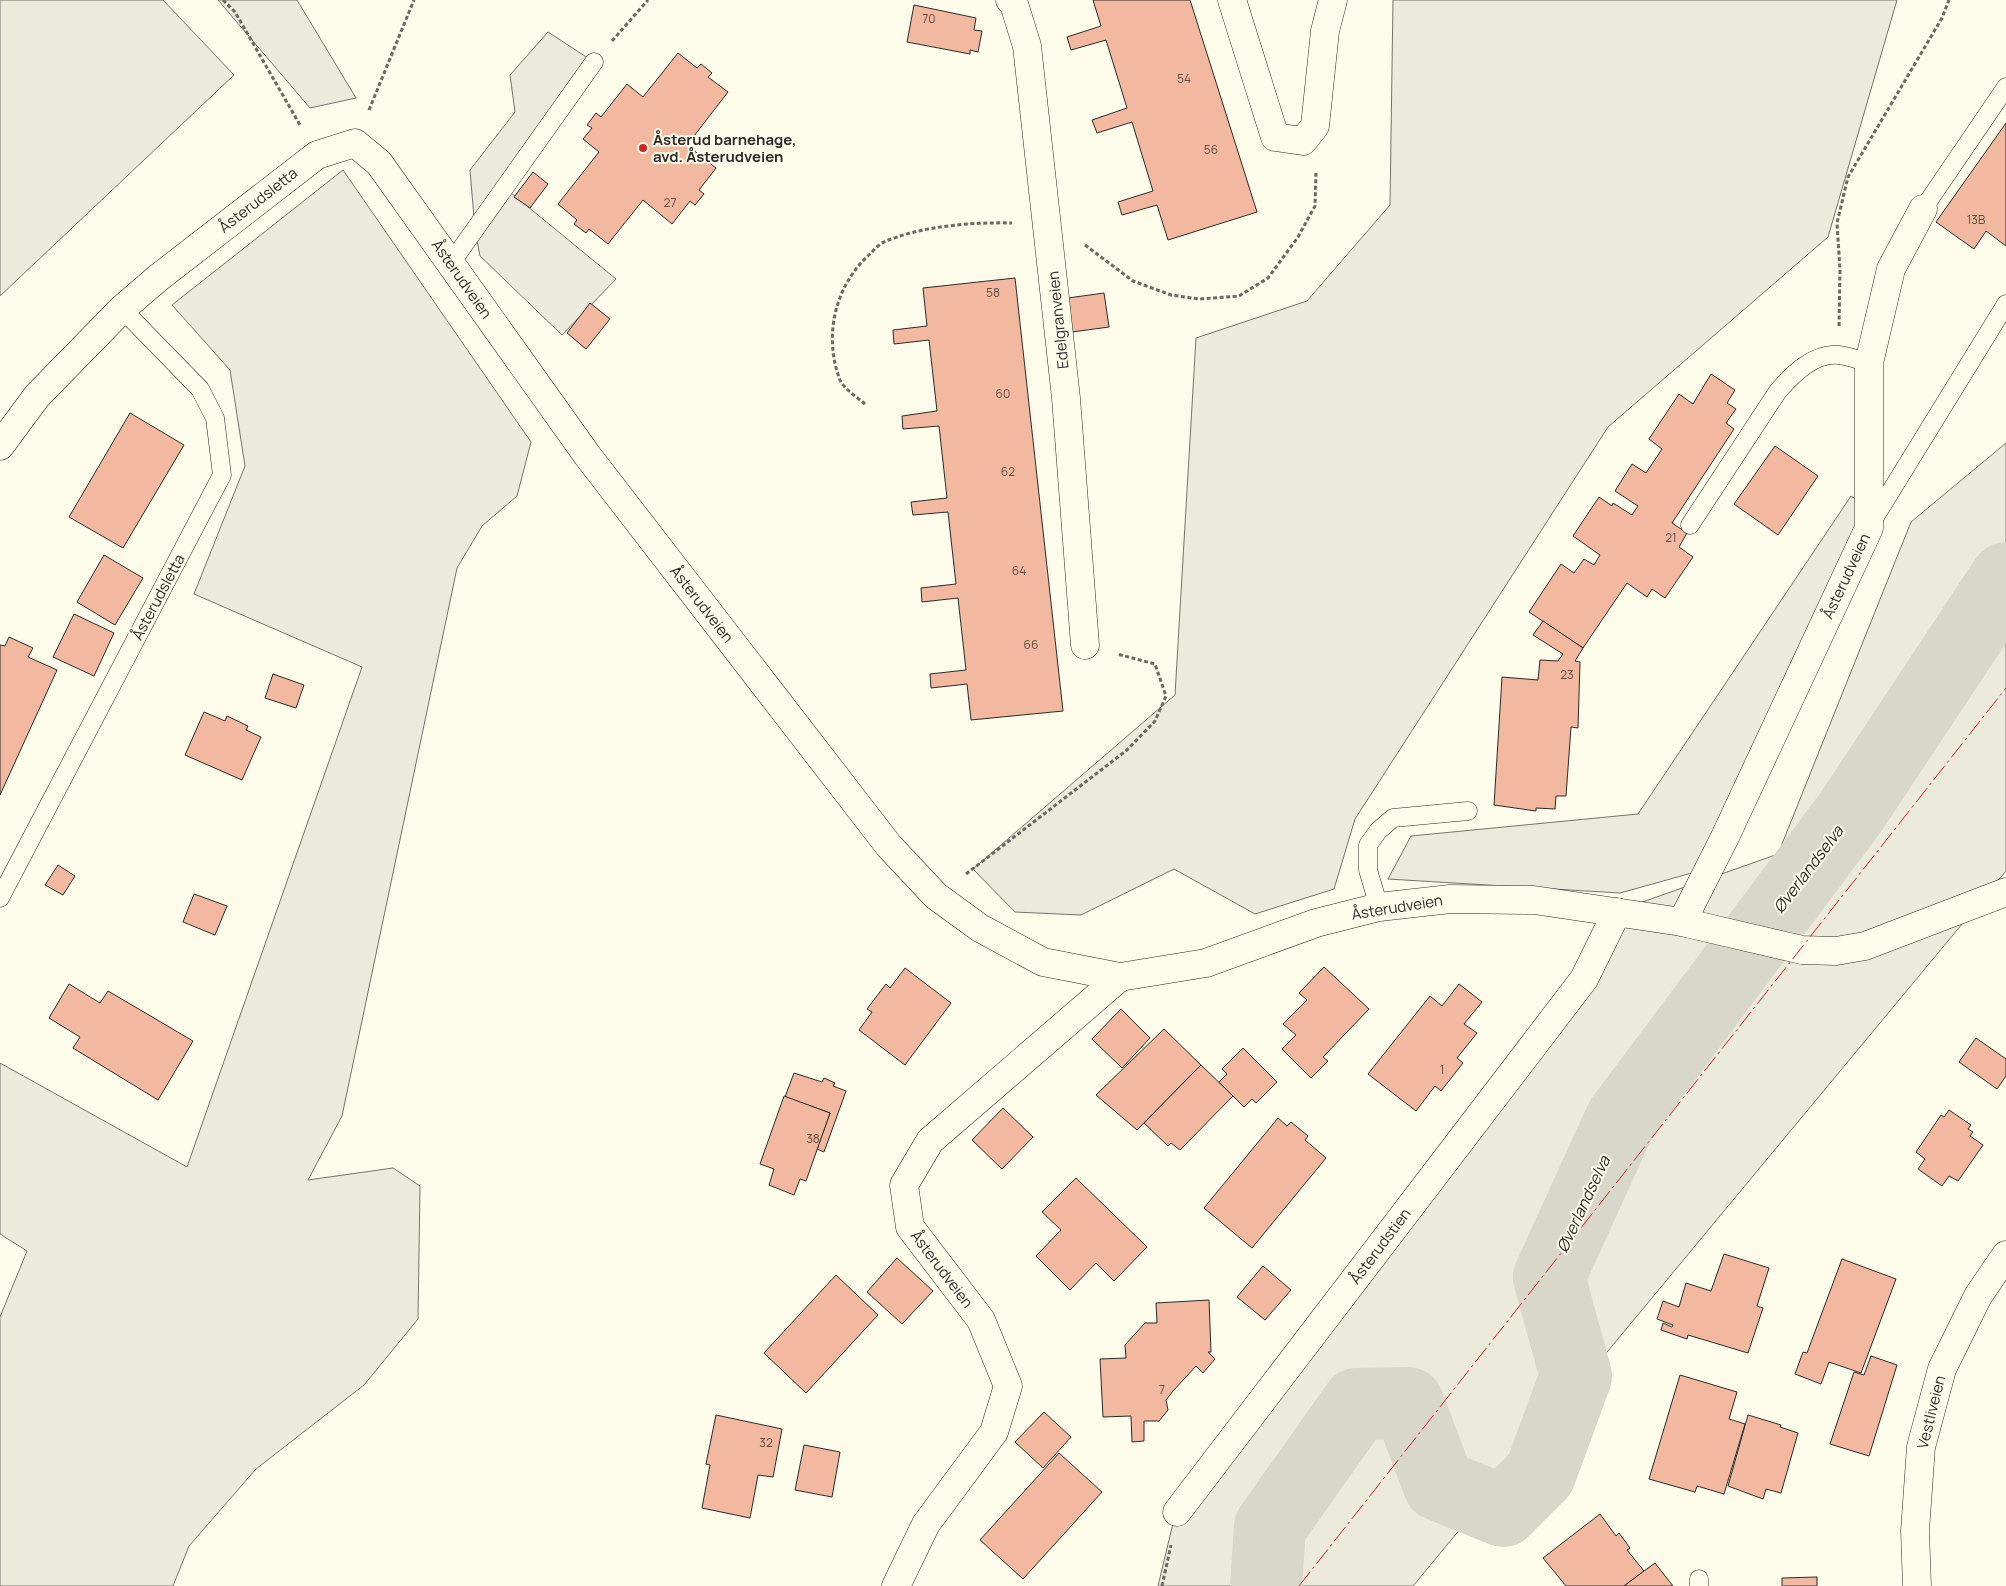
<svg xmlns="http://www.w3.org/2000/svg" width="2006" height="1586" font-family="Manrope,sans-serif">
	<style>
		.green { fill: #ecebdb; stroke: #74746e }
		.parking { fill: #eceadb; stroke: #74746e }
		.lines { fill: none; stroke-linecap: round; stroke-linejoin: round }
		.river { stroke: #d8d7c9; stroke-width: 72 }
		.building { fill: #f2b8a0; stroke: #2b2b2b }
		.lane-casing { stroke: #2b2b2b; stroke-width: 19 }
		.street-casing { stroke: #2b2b2b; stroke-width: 29 }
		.path { stroke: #6a6964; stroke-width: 3; stroke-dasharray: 4 2.5; stroke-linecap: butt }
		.lane { stroke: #fdfbea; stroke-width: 18 }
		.street { stroke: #fdfbea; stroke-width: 28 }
		.power { stroke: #c62828; stroke-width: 1; stroke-dasharray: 18 4 2.5 4; stroke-linecap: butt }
		.poi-dot { fill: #c62828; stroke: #fdfbea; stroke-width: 2 }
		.labels { text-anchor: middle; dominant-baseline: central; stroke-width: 4; stroke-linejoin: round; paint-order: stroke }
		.number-label { font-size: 12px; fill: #5d4e48 }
		.poi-label { font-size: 15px; font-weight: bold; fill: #2b2b2b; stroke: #fdfbea; text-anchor: start }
		.street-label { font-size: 15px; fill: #2b2b2b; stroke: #fdfbea }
		.water-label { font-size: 16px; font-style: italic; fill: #2b2b2b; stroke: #fdfbea }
	</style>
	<rect width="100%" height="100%" fill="#fdfbea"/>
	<g class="green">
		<path d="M 0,0 L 163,0 L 234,75 L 0,296 Z"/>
		<path d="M 218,0 L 297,0 L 356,98 L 310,108 Z"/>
		<path d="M 1393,0 L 1897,0 L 1828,237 L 1608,427 L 1355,819 L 1334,889 L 1255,914 L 1174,869 L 1081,915 L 1015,912 L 973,869 L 1175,695 L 1196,338 L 1307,301 L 1390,205 Z"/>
		<path d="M 343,170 L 531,442 L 517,496 L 482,526 L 457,568 L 342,1116 L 308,1180 L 393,1168 L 420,1186 L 418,1319 L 364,1385 L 256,1469 L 189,1546 L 173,1586 L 0,1586 L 0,1317 L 27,1251 L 0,1234 L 0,1063 L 187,1167 L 362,667 L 194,594 L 245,466 L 230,370 L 172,305 Z"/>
		<path d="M 2006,443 L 2006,871 L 1413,1586 L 1158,1586 L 1175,1515 L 1634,905 L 1778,854 L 1911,522 Z"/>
		<path d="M 1851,496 L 1867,507 L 1699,871 L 1620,893 L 1388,879 L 1411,836 L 1638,814 Z"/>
	</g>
	<path class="parking" d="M 548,32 L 594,62 L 505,188 L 616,279 L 562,335 L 480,256 L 475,230 L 470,170 L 515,112 L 510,75 Z"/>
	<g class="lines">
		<path class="river" d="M 1266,1586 L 1270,1527 L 1357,1404 L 1408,1403 L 1439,1485 L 1503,1511 L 1540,1474 L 1576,1376 L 1549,1277 L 1621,1119 L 1851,812 L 2006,578"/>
	</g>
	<g class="building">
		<path d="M 1093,0 L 1190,0 L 1257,212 L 1168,240 L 1157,205 L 1122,215 L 1118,202 L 1153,191 L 1132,122 L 1097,133 L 1092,120 L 1127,108 L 1106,40 L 1071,50 L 1067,37 L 1101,26 Z"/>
		<path d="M 914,5 L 976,18 L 974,30 L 982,31 L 978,52 L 970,50 L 970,54 L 907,42 Z"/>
		<path d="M 678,53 L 697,68 L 701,64 L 712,73 L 708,77 L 728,92 L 687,145 L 716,168 L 699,190 L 704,194 L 695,205 L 690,201 L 672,224 L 643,200 L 608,244 L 589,229 L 586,233 L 574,224 L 577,220 L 558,204 L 599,152 L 583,139 L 592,128 L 587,125 L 596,113 L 601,117 L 627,84 L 643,97 Z"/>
		<path d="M 2006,123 L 2006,246 L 1986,231 L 1974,249 L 1936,222 Z"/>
		<path d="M 533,172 L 548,184 L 530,208 L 514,197 Z"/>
		<path d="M 1015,278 L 1063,711 L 971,720 L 967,684 L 931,688 L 930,674 L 966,670 L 958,598 L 922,602 L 921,588 L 956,584 L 948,512 L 913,515 L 911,502 L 947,498 L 939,426 L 903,429 L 902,416 L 937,411 L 929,340 L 894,344 L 893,330 L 927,326 L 923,288 Z"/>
		<path d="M 1104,293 L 1109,327 L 1072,332 L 1068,298 Z"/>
		<path d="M 590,303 L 610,319 L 586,349 L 567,333 Z"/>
		<path d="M 1711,374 L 1735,390 L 1727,403 L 1736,409 L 1726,423 L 1734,429 L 1672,523 L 1687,533 L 1679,547 L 1693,557 L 1665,598 L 1652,589 L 1647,597 L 1627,583 L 1583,648 L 1529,612 L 1561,564 L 1574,573 L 1584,559 L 1594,565 L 1600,555 L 1573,536 L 1599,497 L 1612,506 L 1613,503 L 1632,515 L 1638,506 L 1615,491 L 1632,464 L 1646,473 L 1662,449 L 1649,439 L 1679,394 L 1693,404 Z"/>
		<path d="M 130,413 L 184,445 L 123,548 L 69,517 Z"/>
		<path d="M 1775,446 L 1818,476 L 1778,535 L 1734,504 Z"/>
		<path d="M 104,555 L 143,578 L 115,625 L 77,602 Z"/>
		<path d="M 74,614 L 114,633 L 94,676 L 53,657 Z"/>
		<path d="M 1543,621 L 1583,648 L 1575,661 L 1580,662 L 1578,728 L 1571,727 L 1566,796 L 1556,796 L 1555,809 L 1536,808 L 1536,811 L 1494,805 L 1502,677 L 1538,680 L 1540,660 L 1558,661 L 1563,654 L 1533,635 Z"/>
		<path d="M 9,637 L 33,648 L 28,657 L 57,670 L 0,795 L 0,645 L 5,646 Z"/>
		<path d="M 273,674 L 304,685 L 296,708 L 265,698 Z"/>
		<path d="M 204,712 L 225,721 L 227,716 L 248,726 L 246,730 L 261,737 L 242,780 L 185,755 Z"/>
		<path d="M 58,865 L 75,876 L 63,895 L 45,885 Z"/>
		<path d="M 194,894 L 227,906 L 215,935 L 183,922 Z"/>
		<path d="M 1324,967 L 1369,1009 L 1323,1057 L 1328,1061 L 1311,1078 L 1282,1049 L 1296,1035 L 1283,1024 L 1307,1000 L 1299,993 Z"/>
		<path d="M 905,968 L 951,1003 L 905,1065 L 859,1030 L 872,1012 L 867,1009 L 886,984 L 890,988 Z"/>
		<path d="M 69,984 L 100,1003 L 108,991 L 193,1041 L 158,1100 L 73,1048 L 80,1037 L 49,1018 Z"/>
		<path d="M 1459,984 L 1482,1002 L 1464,1024 L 1477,1033 L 1457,1058 L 1463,1063 L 1441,1091 L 1435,1086 L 1416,1111 L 1368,1074 L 1430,996 L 1442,1006 Z"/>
		<path d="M 1121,1009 L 1150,1038 L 1122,1068 L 1092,1039 Z"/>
		<path d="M 1164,1029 L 1201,1065 L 1137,1130 L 1096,1095 Z"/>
		<path d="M 1976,1038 L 2006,1059 L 2006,1076 L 1997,1089 L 1959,1062 Z"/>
		<path d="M 1243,1048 L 1277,1082 L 1256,1103 L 1252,1099 L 1244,1107 L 1219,1082 L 1227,1074 L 1222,1069 Z"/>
		<path d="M 1201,1065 L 1233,1096 L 1180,1150 L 1171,1143 L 1168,1146 L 1144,1123 Z"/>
		<path d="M 794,1073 L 822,1082 L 824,1078 L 835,1083 L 833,1086 L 846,1091 L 824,1152 L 817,1149 L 830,1113 L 785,1097 Z"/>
		<path d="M 784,1096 L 830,1113 L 806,1181 L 800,1179 L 794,1195 L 769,1185 L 774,1169 L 760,1164 Z"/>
		<path d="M 1003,1108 L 1033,1137 L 1002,1169 L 972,1140 Z"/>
		<path d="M 1949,1110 L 1971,1125 L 1968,1129 L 1973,1132 L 1970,1136 L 1983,1145 L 1958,1181 L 1949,1176 L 1942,1186 L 1918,1169 L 1925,1159 L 1916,1152 L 1941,1115 L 1944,1117 Z"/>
		<path d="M 1278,1118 L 1287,1126 L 1291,1122 L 1308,1136 L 1305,1140 L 1326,1158 L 1252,1248 L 1204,1208 Z"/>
		<path d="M 1076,1178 L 1147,1247 L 1114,1281 L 1096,1263 L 1070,1290 L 1036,1256 L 1061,1230 L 1042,1212 Z"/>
		<path d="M 1724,1254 L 1769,1268 L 1757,1306 L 1763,1308 L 1748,1353 L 1688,1335 L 1687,1339 L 1661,1330 L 1663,1323 L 1672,1327 L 1673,1325 L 1657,1319 L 1663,1301 L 1679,1307 L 1686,1283 L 1711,1291 Z"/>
		<path d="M 897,1258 L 933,1291 L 902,1324 L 867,1292 Z"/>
		<path d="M 1842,1259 L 1896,1279 L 1861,1373 L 1829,1362 L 1821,1384 L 1795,1374 L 1803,1352 L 1807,1353 Z"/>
		<path d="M 1263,1266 L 1291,1290 L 1265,1320 L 1237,1297 Z"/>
		<path d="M 836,1275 L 878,1315 L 806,1393 L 764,1353 Z"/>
		<path d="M 1209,1300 L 1211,1352 L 1208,1352 L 1215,1359 L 1203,1373 L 1196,1366 L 1173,1391 L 1166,1400 L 1168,1410 L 1159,1421 L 1144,1421 L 1144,1441 L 1132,1442 L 1131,1416 L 1103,1417 L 1100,1359 L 1126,1358 L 1125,1345 L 1145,1323 L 1157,1323 L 1156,1303 Z"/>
		<path d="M 1871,1356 L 1897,1365 L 1869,1456 L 1830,1444 L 1854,1372 L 1864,1375 Z"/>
		<path d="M 1680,1375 L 1737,1392 L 1729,1419 L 1745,1424 L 1724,1494 L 1697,1486 L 1695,1492 L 1649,1479 Z"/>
		<path d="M 1044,1412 L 1071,1437 L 1043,1468 L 1015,1442 Z"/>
		<path d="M 716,1415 L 782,1429 L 773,1477 L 758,1475 L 750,1518 L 702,1508 L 710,1465 L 706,1464 Z"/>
		<path d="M 1748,1415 L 1781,1425 L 1780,1427 L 1798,1433 L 1781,1493 L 1766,1489 L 1763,1499 L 1728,1486 Z"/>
		<path d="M 804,1445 L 840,1452 L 832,1497 L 795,1490 Z"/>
		<path d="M 1059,1453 L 1102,1492 L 1023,1579 L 980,1540 Z"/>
		<path d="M 1600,1514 L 1616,1536 L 1619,1533 L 1630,1548 L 1627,1550 L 1644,1571 L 1624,1586 L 1566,1586 L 1543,1558 Z"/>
		<path d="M 1655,1563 L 1673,1586 L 1624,1586 L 1644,1571 Z"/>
		<path d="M 1817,1577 L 1817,1586 L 1782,1586 L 1782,1578 Z"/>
	</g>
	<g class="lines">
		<defs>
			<g id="lane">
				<path d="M 1923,209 L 2006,87"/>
				<path d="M 451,263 L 594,62"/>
				<path d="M 1690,525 L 1778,391 C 1793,374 1813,353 1839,355 C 1848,356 1859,360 1869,363"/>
				<path d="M 1870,525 L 2006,304"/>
				<path d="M 0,898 L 222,475 L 215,418 L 200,389 L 122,309"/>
				<path d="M 1379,907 L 1368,870 L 1368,845 L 1378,831 L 1393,818 L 1468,811"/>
				<path d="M 1699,1586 L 1699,1579"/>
			</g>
			<g id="street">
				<path d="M 1010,0 L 1014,4 L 1027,46 L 1066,398 L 1085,645"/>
				<path d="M 1232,0 L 1275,137 L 1303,141 L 1315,126 L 1325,31 L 1333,0"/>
				<path d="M 0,446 L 37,396 L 122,309 L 158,278 L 317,155 L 355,143 L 379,163 L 587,455 L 889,846 L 936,896 L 980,928 L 1043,962 L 1120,977 L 1206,963 L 1316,923 L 1379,907 L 1450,899 L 1534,900 L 1682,922 L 1802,950 L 1836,951 L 1865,946 L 2006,892"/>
				<path d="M 1682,922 L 1725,837 L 1869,528 L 1869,363 L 1891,269 L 1923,209"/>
				<path d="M 1177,1512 L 1584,979 L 1617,912"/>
				<path d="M 896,1586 L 926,1524 L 994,1432 L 1008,1386 L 981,1320 L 910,1227 L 904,1185 L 930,1141 L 1120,977"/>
				<path d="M 1917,1586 L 1915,1531 L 1921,1447 L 1942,1369 L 1978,1296 L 2006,1255"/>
			</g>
		</defs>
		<use href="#lane" class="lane-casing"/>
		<use href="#street" class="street-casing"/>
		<g class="path">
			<path d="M 223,0 L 235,12 L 300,125"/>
			<path d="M 612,41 L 648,0"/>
			<path d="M 369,110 L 414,0"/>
			<path d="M 1085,245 L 1133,281 L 1171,295 L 1199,299 L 1239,296 L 1268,278 L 1298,237 L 1315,206 L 1316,173"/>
			<path d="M 1839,326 L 1840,270 L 1837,223 L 1848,177 L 1942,18 L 1949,0"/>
			<path d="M 865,404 C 857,397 844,389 840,380 C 823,336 835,285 870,254 C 874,250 879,244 884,242 C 920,226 973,222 1012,223"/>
			<path d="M 966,874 L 1127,750 L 1155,721 L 1166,696 L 1155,664 L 1117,654"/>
			<path d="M 1162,1586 L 1171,1545"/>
		</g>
		<use href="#lane" class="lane"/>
		<use href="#street" class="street"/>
		<path class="power" d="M 1299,1586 L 2006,688"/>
	</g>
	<circle class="poi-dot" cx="643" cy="148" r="5"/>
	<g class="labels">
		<g class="number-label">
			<text x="929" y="18">70</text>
			<text x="1184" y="78">54</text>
			<text x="1211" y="149">56</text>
			<text x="670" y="202">27</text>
			<text x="1976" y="219">13B</text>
			<text x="993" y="292">58</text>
			<text x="1003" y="393">60</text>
			<text x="1008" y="471">62</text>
			<text x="1671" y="537">21</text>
			<text x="1019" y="570">64</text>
			<text x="1031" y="644">66</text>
			<text x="1567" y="674">23</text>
			<text x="1442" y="1069">1</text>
			<text x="813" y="1138">38</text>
			<text x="1162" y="1389">7</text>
			<text x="766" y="1442">32</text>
		</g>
		<g class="poi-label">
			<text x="653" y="139">Åsterud barnehage,<tspan x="653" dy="17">avd. Åsterudveien</tspan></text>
		</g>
		<g class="street-label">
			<text transform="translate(258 200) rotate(-38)">Åsterudsletta</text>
			<text transform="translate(462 279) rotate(55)">Åsterudveien</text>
			<text transform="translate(1058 320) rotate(-96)">Edelgranveien</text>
			<text transform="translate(1846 576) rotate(-65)">Åsterudveien</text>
			<text transform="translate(158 597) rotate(-62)">Åsterudsletta</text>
			<text transform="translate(702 604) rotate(52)">Åsterudveien</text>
			<text transform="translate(1397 907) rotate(-9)">Åsterudveien</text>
			<text transform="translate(1380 1246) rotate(-53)">Åsterudstien</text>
			<text transform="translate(942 1269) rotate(53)">Åsterudveien</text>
			<text transform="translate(1931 1412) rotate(-76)">Vestliveien</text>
		</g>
		<g class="water-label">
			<text transform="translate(1808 869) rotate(-53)">Øverlandselva</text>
			<text transform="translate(1583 1204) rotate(-65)">Øverlandselva</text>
		</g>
	</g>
</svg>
